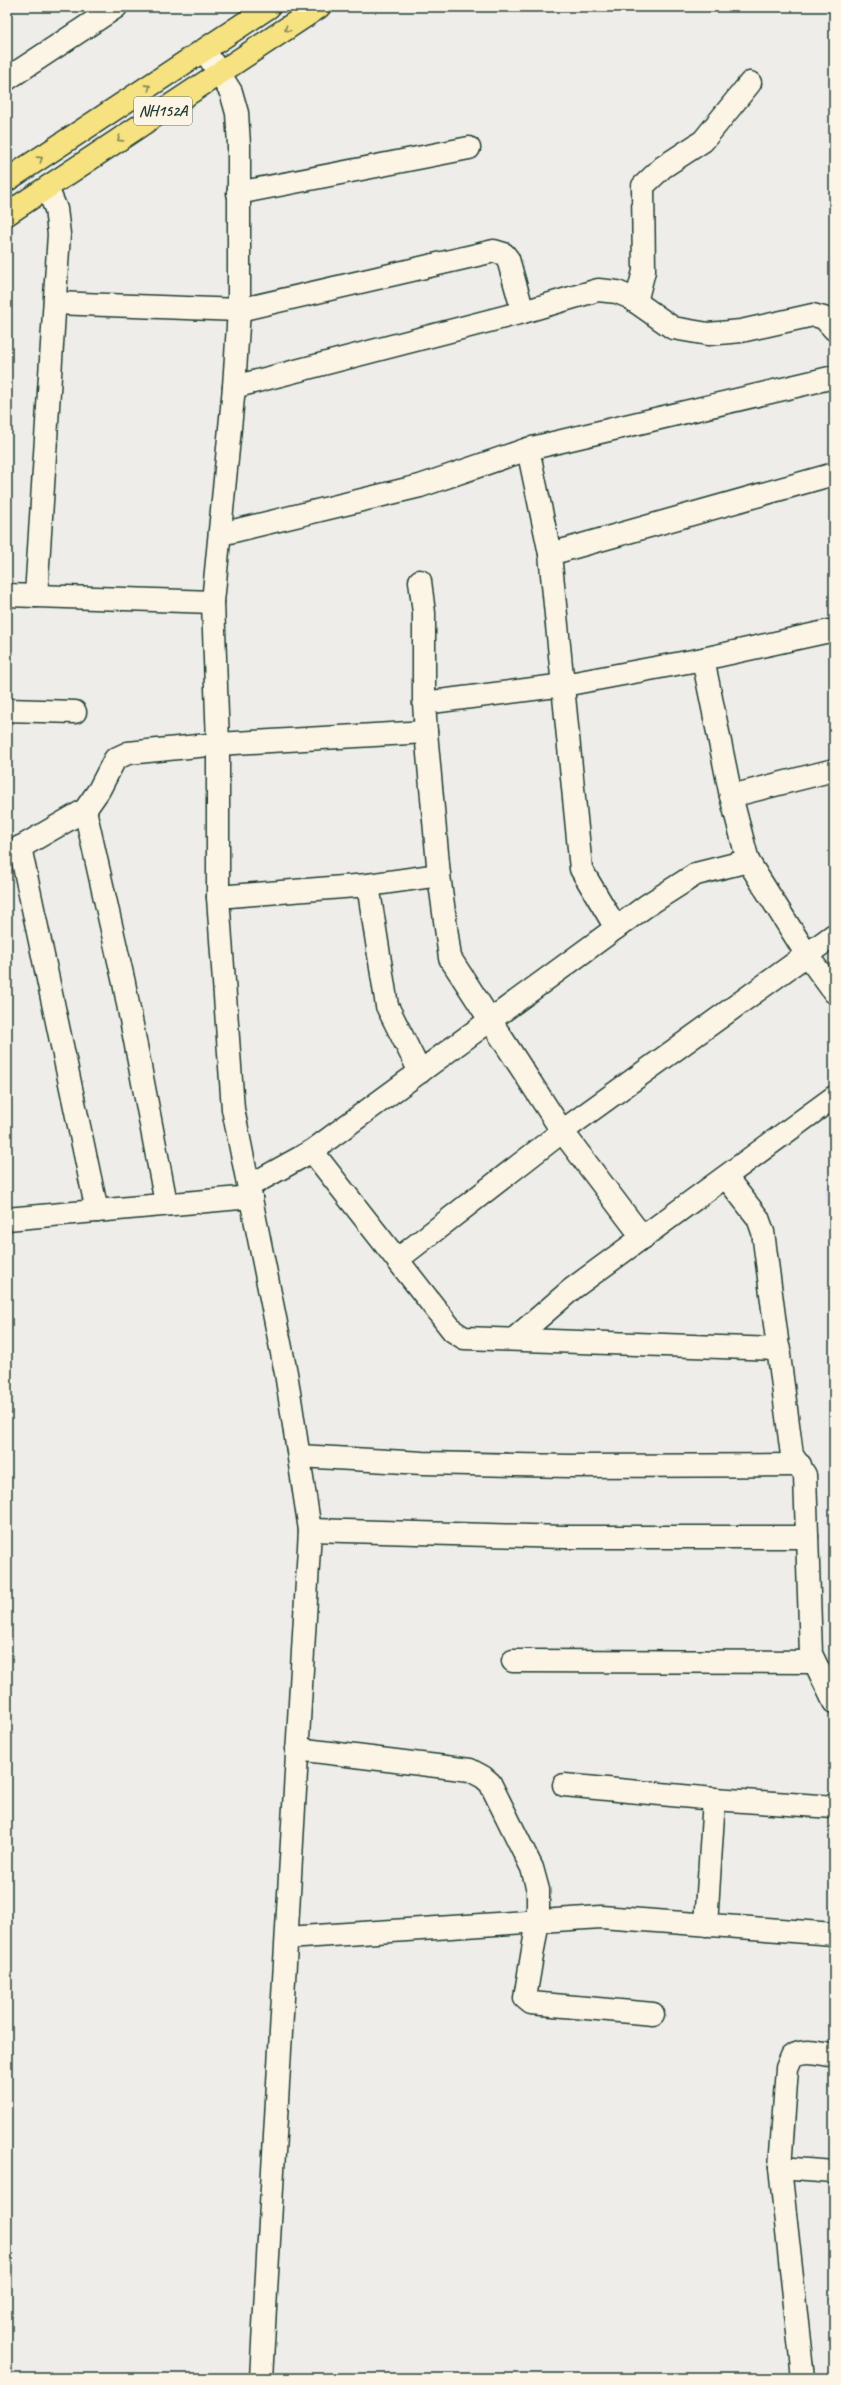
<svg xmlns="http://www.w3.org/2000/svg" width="841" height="2385" font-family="Caveat,sans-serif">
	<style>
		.built { fill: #dde4ef }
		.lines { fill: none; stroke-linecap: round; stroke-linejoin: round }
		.street-casing { stroke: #1f3d34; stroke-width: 25 }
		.secondary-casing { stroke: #1f3d34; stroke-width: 25 }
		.highway-casing { stroke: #1f3d34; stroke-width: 25 }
		.street { stroke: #fcf5e5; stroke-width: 22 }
		.secondary { stroke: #fcf5e5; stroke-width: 22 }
		.highway { stroke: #f7e281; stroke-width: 22 }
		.oneway { stroke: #808757 }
		.labels { text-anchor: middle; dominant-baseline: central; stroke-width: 4; stroke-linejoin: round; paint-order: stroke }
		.shield { fill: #fcf5e5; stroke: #617469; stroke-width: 1 }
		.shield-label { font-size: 16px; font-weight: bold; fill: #1f3d34 }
	</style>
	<rect width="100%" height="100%" fill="#eeedea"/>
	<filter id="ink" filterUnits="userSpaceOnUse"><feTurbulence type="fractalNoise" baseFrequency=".025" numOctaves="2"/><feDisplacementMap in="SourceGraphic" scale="8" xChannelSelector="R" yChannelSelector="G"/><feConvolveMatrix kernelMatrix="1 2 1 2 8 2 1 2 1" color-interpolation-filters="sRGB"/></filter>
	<g filter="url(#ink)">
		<path class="built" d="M 834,1182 L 834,1265 L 825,1189 Z"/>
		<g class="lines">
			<defs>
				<g id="street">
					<path d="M 7,79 L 116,7"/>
					<path d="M 238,193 L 469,148"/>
					<path d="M 636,302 L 644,271 L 643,186 L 663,167 L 703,141 L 750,83"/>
					<path d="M 55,303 L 239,310 L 494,251 L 504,254 L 508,259 L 523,312"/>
					<path d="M 234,387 L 523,312 L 598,290 L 617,292 L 629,297 L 673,328 L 708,334 L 741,331 L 813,315 L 824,318 L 834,329"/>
					<path d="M 528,449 L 550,554 L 581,869 L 616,928"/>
					<path d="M 221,534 L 420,486 L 528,449 L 834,377"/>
					<path d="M 550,554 L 834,474"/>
					<path d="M 420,581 L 424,613 L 424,703 L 426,732 L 439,875 L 450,958 L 562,1131 L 643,1238"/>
					<path d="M 7,595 L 213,602"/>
					<path d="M 36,596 L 59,234 L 56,209 L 47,188"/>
					<path d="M 703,659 L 731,796 L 748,861 L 807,955 L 834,992"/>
					<path d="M 424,703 L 564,685 L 703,659 L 834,630"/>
					<path d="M 7,710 L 75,712"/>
					<path d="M 731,796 L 834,770"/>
					<path d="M 85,810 L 124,983 L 166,1203"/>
					<path d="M 20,847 L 97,1211"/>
					<path d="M 7,855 L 85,810 L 99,790 L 115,759 L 128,753 L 218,744 L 426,732"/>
					<path d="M 368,885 L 387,1006 L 420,1072"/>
					<path d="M 218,897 L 368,885 L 439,875"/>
					<path d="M 312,1151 L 453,1331 L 464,1338 L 779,1349"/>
					<path d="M 726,1177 L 758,1218 L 763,1232 L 792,1455 L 805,1475 L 811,1654 L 834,1702"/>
					<path d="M 249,1186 L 312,1151 L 646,906 L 696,874 L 748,861"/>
					<path d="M 7,1219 L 251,1197"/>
					<path d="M 398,1259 L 568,1127 L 834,935"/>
					<path d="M 514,1339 L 572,1289 L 834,1097"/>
					<path d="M 299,1456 L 423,1463 L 570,1466 L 800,1465"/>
					<path d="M 310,1530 L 564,1537 L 807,1537"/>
					<path d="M 513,1661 L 814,1662"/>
					<path d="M 297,1749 L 470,1770 L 483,1777 L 490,1783 L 532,1868 L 538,1890 L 538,1920 L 525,1998 L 531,2003 L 653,2014"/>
					<path d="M 564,1785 L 714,1799 L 834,1807"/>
					<path d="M 706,1925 L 714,1799"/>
					<path d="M 287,1938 L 601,1917 L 834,1934"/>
					<path d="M 780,2168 L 834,2172"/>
					<path d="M 803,2378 L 780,2168 L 787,2068 L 792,2056 C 805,2049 820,2053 834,2056"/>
				</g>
				<path id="secondary" d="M 205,51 L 231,92 L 237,113 L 239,145 L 239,310 L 234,387 L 213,602 L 218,744 L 218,897 L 233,1109 L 286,1373 L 310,1530 L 261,2378"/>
				<g id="highway">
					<path d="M 7,180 L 269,7"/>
					<path d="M 7,214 L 319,7"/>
				</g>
			</defs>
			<use href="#street" class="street-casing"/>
			<use href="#secondary" class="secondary-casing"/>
			<use href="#highway" class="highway-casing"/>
			<use href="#street" class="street"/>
			<use href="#secondary" class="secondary"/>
			<use href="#highway" class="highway"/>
		</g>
		<defs><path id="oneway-chevron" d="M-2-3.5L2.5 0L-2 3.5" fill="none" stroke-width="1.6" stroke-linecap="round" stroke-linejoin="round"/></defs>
		<g class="oneway">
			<use href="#oneway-chevron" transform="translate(287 29) rotate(146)"/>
			<use href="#oneway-chevron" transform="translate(148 87) rotate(-33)"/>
			<use href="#oneway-chevron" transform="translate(120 139) rotate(147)"/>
			<use href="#oneway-chevron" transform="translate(40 159) rotate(-33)"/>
		</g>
	</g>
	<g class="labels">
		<rect class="shield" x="134" y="97" width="58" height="28" rx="3"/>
		<g class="shield-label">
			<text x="163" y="111">NH152A</text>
		</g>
	</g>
	<rect width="841" height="2385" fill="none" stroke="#fcf5e5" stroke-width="24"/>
	<rect x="12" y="12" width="817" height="2361" fill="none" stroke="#1f3d34" stroke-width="1.5" filter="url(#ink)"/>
</svg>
